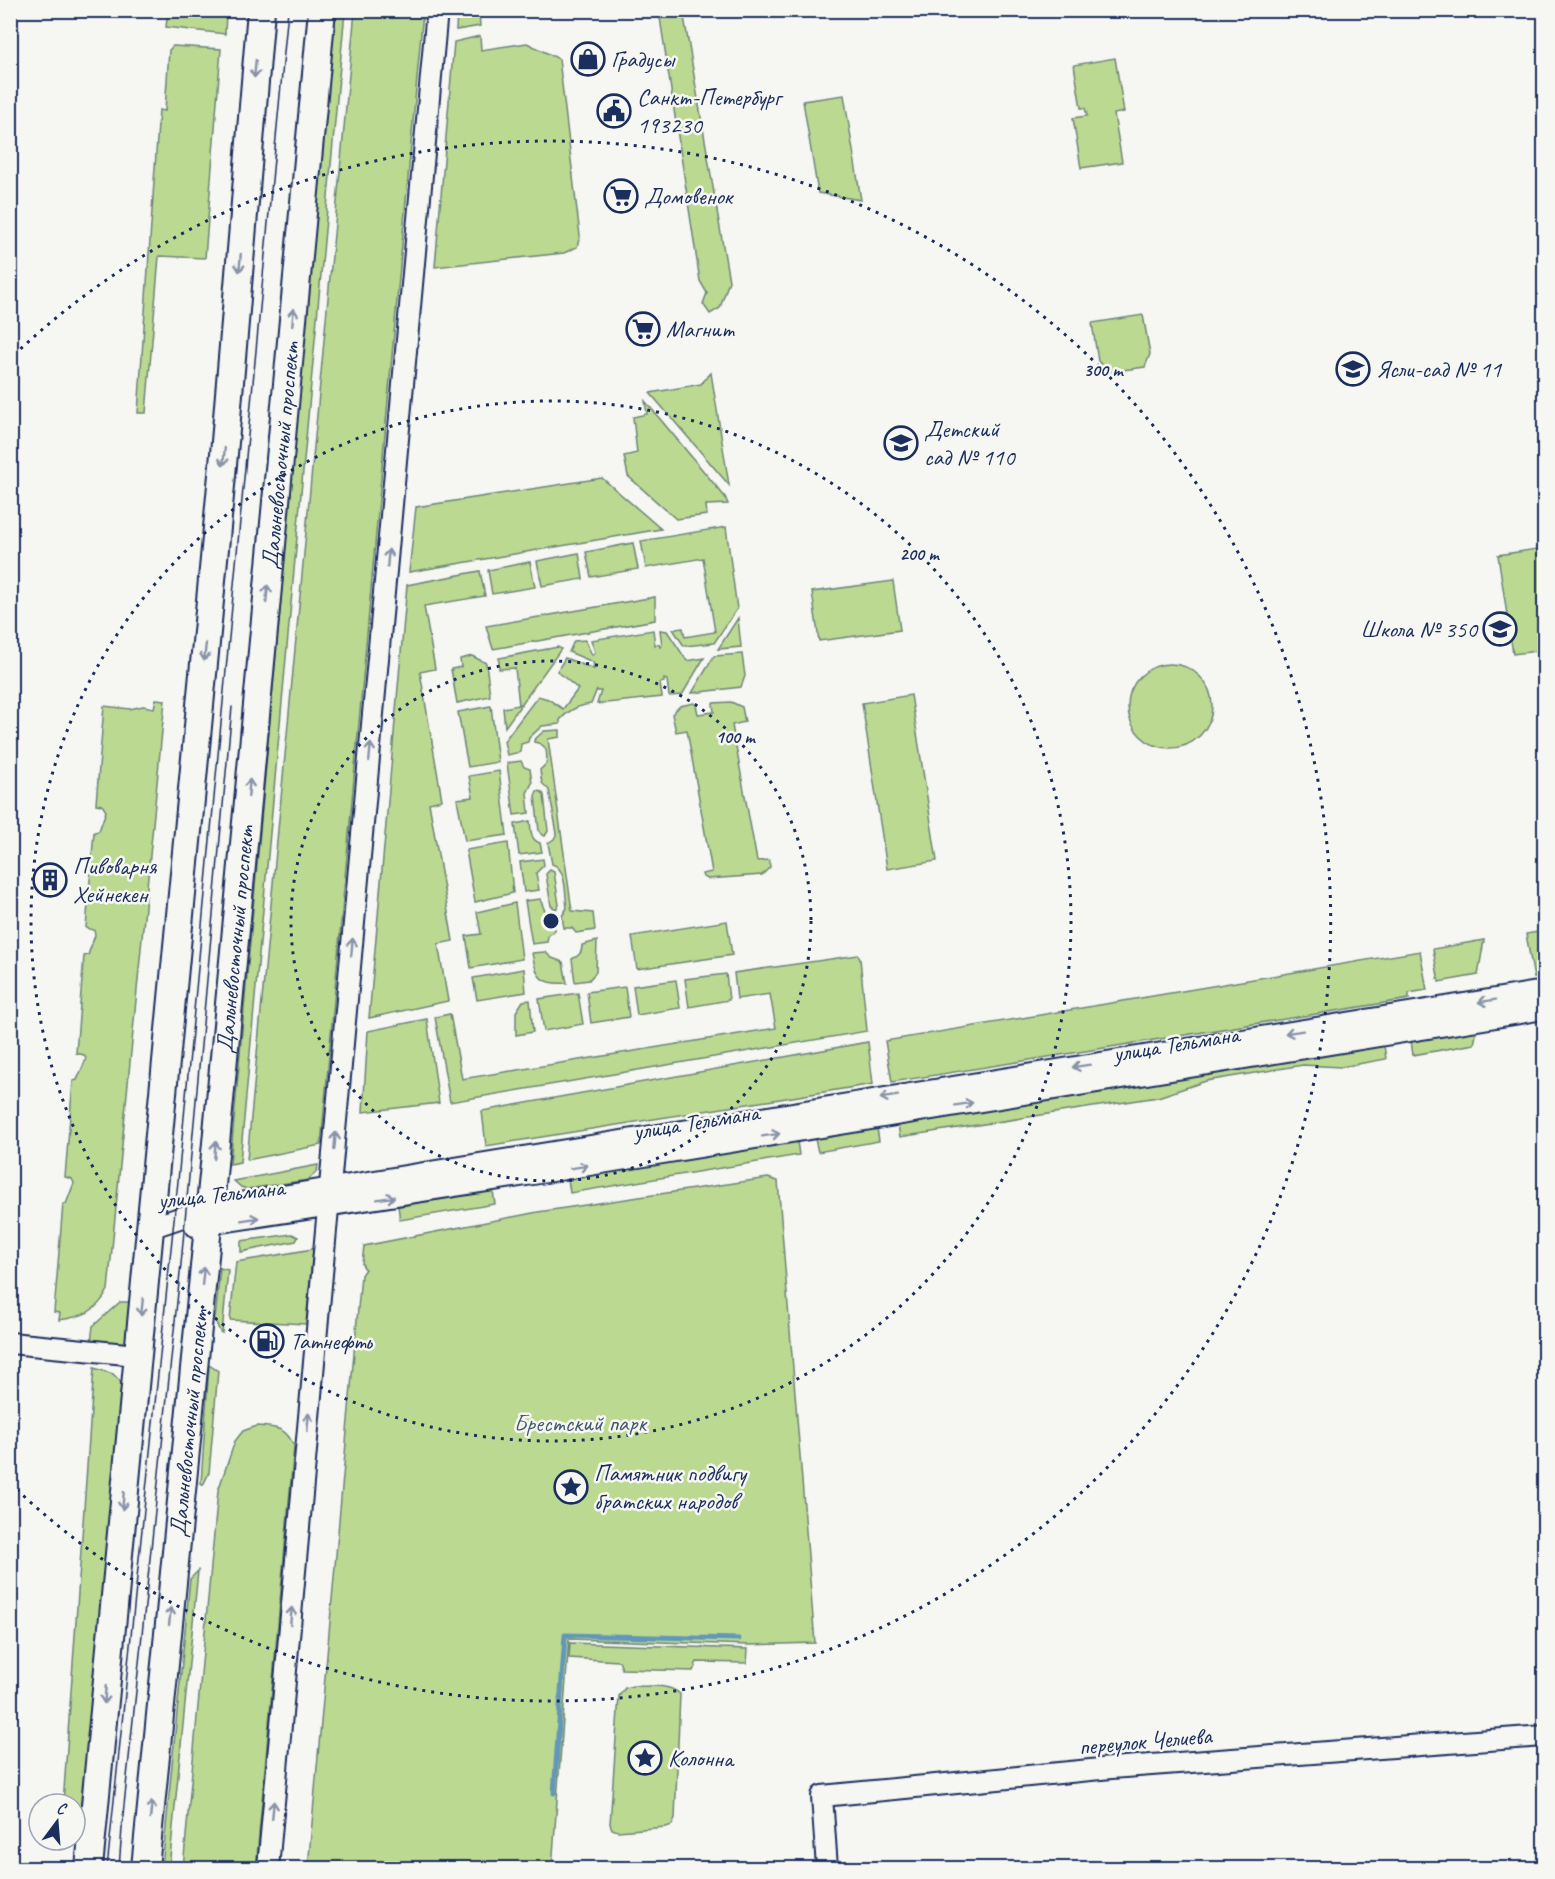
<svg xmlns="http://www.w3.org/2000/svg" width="1555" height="1879" font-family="Caveat,sans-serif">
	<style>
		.green { fill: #bcd991; stroke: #6c8478; stroke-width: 1.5 }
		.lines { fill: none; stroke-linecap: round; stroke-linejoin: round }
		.stream { stroke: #6497b9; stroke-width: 5 }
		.minor-casing { stroke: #1b2f5e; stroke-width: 24 }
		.major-casing { stroke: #1b2f5e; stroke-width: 30 }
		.minor { stroke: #f6f6f2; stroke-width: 20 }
		.major { stroke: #f6f6f2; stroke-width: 26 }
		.tram { stroke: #1b2f5e; stroke-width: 1.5 }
		.oneway { stroke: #8892a8 }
		.ring { fill: none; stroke: #1b2f5e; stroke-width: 3; stroke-dasharray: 3 6 }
		.labels { text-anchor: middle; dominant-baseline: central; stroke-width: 5; stroke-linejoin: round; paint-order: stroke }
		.poi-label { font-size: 24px; fill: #1b2f5e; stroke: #f6f6f2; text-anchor: start }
		.street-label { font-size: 24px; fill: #1b2f5e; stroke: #f6f6f2 }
		.park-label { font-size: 24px; fill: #435a6b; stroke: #f6f6f2 }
		.centre { fill: #1b2f5e; stroke: #f6f6f2; stroke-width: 3 }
		.ring-label { font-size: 18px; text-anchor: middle; font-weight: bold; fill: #1b2f5e; stroke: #f6f6f2; stroke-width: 5; stroke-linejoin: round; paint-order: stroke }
	</style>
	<rect width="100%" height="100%" fill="#f6f6f2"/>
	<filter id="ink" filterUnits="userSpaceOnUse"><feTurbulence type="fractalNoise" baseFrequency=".0167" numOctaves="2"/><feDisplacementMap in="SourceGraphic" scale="12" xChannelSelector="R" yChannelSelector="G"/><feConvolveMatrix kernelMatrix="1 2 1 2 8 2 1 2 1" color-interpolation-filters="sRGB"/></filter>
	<g filter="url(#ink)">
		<g class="green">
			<path d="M 168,11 L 226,11 L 225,34 L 166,27 Z"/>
			<path d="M 334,11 L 345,11 L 240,1162 L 230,1164 Z"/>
			<path d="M 355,11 L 423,11 L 321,1145 L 247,1160 Z"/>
			<path d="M 457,11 L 479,11 L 480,26 L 456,30 Z"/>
			<path d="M 659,11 L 683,11 L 729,281 L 720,308 L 710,314 L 703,304 L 707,293 L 700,281 Z"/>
			<path d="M 480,36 L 481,50 L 527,43 L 559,59 L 580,236 L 577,247 L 564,253 L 435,267 L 454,42 Z"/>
			<path d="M 173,46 L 221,49 L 205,258 L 159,256 L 146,413 L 138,413 L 159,110 L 165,111 L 169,50 Z"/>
			<path d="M 1115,58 L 1124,112 L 1114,114 L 1122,162 L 1081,168 L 1073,118 L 1087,116 L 1085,108 L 1081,108 L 1074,65 Z"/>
			<path d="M 844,95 L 861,200 L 818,193 L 803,101 Z"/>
			<path d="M 1143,315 L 1150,354 L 1145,367 L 1108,372 L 1098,361 L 1092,323 Z"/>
			<path d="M 711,373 L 729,485 L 650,393 L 701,384 Z"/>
			<path d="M 645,401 L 725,497 L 728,504 L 706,505 L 707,515 L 676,519 L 628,476 L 624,456 L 637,453 L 633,417 L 647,414 Z"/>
			<path d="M 602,478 L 661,529 L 409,572 L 416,507 Z"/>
			<path d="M 726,527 L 737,609 L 714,643 L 684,646 L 673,629 L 683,628 L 685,637 L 715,632 L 703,558 L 646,568 L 641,541 Z"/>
			<path d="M 633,543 L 638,569 L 591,577 L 586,552 Z"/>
			<path d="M 1544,548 L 1544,650 L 1513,654 L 1498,555 Z"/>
			<path d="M 579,553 L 583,579 L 542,586 L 537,561 Z"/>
			<path d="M 530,562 L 535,587 L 492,594 L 488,570 Z"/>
			<path d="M 480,571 L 485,596 L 424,606 L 435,669 L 420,672 L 442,800 L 429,803 L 453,941 L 438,944 L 448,1001 L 369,1018 L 407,585 Z"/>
			<path d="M 893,581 L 900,630 L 819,641 L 812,592 Z"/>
			<path d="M 655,597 L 655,620 L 493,649 L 486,626 Z"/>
			<path d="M 738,618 L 741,647 L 718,649 Z"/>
			<path d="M 653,630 L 655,645 L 659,644 L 660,647 L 662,645 L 660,630 L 667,631 L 687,661 L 704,658 L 682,695 L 669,696 L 667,680 L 664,679 L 664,682 L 660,683 L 662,697 L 597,704 L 601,691 L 597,691 L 597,689 L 591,704 C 577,706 569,710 560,720 L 560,724 L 542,726 L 529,738 L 528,742 L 521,744 L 520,752 L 507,755 L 504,741 L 538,696 L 548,699 L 563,709 L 578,689 L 557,671 L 565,658 L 594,669 L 593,662 L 569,652 L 574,641 L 585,640 L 592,655 L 595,652 L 591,640 Z"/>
			<path d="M 558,647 L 561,649 L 505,727 L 503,708 L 519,705 L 515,668 L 499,669 L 499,658 Z"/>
			<path d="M 742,654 L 745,676 L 741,687 L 692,693 L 714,656 Z"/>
			<path d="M 472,656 L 486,663 L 490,696 L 457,703 L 451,669 L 461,667 L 460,659 Z"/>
			<circle cx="1170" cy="706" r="42"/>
			<path d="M 911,695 L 937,861 L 887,869 L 862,703 Z"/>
			<path d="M 156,699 L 165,700 L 108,1290 C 97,1312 82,1317 59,1320 L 60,1313 L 54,1312 L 63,1204 L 66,1204 L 74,1183 L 72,1179 L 65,1177 L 73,1081 L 77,1080 L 86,1059 L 84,1055 L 76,1053 L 84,956 L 88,955 L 95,935 L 94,930 L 86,928 L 94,832 L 99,831 L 106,811 L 102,805 L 96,804 L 104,706 L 130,709 L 143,706 L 154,708 Z"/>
			<path d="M 731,702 L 742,707 L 745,722 L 732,725 L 757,861 L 769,860 L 770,867 L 762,875 L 708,879 L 703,877 L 702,874 L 712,872 L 687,730 L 676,732 L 672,714 L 680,706 L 694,703 L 696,705 L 698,714 L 714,712 L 713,703 Z"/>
			<path d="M 491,706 L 498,762 L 468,767 L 458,712 Z"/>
			<path d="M 560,730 L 560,737 L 548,739 L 572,911 L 593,913 L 595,930 L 576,933 L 572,928 L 564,928 L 562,916 L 567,908 C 565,895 567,868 552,864 L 548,843 L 554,839 L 557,833 L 549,790 L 542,783 L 540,770 L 546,764 C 548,752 547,744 534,742 L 534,740 L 544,731 Z"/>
			<path d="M 521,761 L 524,767 L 530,769 L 532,783 L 527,793 L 529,813 L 514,815 L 507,763 Z"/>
			<path d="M 499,771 L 507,835 L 465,841 L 457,799 L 473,797 L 469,776 Z"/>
			<path d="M 537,791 L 542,792 L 544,795 L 548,831 L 545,836 L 542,835 L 539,831 L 535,796 Z"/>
			<path d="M 530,821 C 531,830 530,840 540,843 L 542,852 L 519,855 L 515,824 Z"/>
			<path d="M 508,843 L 513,893 L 475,902 L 466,850 Z"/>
			<path d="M 543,859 L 544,865 L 536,873 L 539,890 L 524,892 L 520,862 Z"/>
			<path d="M 550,870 L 554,872 L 559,905 L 556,909 L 551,906 L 546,874 Z"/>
			<path d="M 540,899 L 545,911 L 553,916 L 555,930 L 548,936 L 547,942 L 532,944 L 525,901 Z"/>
			<path d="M 515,903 L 522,959 L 471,968 L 466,936 L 481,934 L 477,912 Z"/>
			<path d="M 727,921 L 732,955 L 637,969 L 632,936 Z"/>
			<path d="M 1544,931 L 1544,976 L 1534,978 L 1526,934 Z"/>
			<path d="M 1484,940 L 1478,975 L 1439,982 L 1433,949 Z"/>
			<path d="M 597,941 L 596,972 L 589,980 L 575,982 L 572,959 C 579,956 582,953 582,945 Z"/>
			<path d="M 1420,951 L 1427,990 L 1409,993 L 1409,999 L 892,1082 L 885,1041 Z"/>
			<path d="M 545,952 L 552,958 L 563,962 L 567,983 C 541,985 536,978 532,953 Z"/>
			<path d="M 858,955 L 860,959 L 867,1031 L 450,1102 L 435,1017 L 450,1014 L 462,1079 L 776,1028 L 770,994 L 737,999 L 734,973 Z"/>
			<path d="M 524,969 L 526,992 L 477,1000 L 473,978 Z"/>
			<path d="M 726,974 L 729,1000 L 689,1007 L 685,979 Z"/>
			<path d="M 676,980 L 680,1008 L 637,1015 L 633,986 Z"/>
			<path d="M 625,987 L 629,1017 L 591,1023 L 587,992 Z"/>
			<path d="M 578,993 L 583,1024 L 544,1031 L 539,999 Z"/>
			<path d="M 530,1000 L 533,1032 L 516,1035 L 516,1012 L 523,1001 Z"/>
			<path d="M 427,1019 L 439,1103 L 363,1112 L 368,1031 Z"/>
			<path d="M 1477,1030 L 1474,1044 L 1413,1055 L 1411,1041 Z"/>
			<path d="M 868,1042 L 873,1084 L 486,1146 L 482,1111 Z"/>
			<path d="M 1384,1045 L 1386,1059 L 1341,1067 L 1303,1065 L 1206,1081 L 1158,1097 L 900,1137 L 898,1125 Z"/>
			<path d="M 877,1128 L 879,1141 L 818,1152 L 815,1139 Z"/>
			<path d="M 797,1141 L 799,1155 L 570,1193 L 568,1179 Z"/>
			<path d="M 318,1165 L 317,1171 L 308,1180 L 247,1189 L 241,1187 L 234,1181 Z"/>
			<path d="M 768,1178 L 778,1181 L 815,1643 L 750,1645 L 569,1639 L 552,1868 L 308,1868 L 361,1275 L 365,1269 L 362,1264 L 364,1246 L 538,1212 Z"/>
			<path d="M 493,1191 L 495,1204 L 400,1220 L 398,1206 Z"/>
			<path d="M 292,1234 L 298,1237 L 296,1241 L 241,1252 L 241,1241 Z"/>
			<path d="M 313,1249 L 306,1324 L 230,1320 L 236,1262 Z"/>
			<path d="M 220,1268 L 228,1270 L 222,1333 L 220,1332 L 215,1320 Z"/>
			<path d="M 120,1302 L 130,1302 L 127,1341 L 119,1344 L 91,1342 L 93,1326 Z"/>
			<path d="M 209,1365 L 218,1371 L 209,1473 L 203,1485 L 201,1483 Z"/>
			<path d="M 94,1368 L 113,1374 L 120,1381 L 121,1386 L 82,1811 C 80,1829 84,1846 60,1844 L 60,1840 L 75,1840 L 75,1804 L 63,1804 Z"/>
			<path d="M 257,1426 C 276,1428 285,1426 294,1446 L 256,1868 L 183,1868 L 218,1491 L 235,1441 L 243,1431 Z"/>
			<path d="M 198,1571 L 169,1868 L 162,1868 L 190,1579 Z"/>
			<path d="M 570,1643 L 748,1649 L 747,1663 L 697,1662 L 693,1671 L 622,1669 L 619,1661 L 569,1658 Z"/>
			<path d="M 633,1686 C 648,1687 669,1683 680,1694 L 675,1818 L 672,1825 L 666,1827 L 618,1831 L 612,1829 L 610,1824 L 619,1696 L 625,1688 Z"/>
		</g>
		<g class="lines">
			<path class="stream" d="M 554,1793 L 565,1635 L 739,1639"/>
			<defs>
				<g id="minor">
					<path d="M 195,1226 L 546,1172 L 1544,1009"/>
					<path d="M 150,1228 L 209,1208 L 1544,991"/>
					<path d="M 10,1343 L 137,1355"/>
					<path d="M 268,1868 L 437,10"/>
					<path d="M 827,1868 L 822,1796 L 1111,1768 L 1544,1736"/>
				</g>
				<g id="major">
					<path d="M 89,1868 L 224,454 L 261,10"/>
					<path id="s1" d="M 145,1868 L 213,1175 L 322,10"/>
				</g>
			</defs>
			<use href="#minor" class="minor-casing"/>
			<use href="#major" class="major-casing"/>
			<use href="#minor" class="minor"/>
			<use href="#major" class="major"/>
			<g class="tram">
				<path d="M 107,1868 L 178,1181 L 288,10"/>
				<path d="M 119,1868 L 123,1815 L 181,1264 L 232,707"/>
			</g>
		</g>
		<defs><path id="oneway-shaft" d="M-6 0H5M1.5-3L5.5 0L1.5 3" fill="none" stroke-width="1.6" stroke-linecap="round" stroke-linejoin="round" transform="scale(1.5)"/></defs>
		<g class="oneway">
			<use href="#oneway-shaft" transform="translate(255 69) rotate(95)"/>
			<use href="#oneway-shaft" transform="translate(240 263) rotate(95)"/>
			<use href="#oneway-shaft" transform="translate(293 317) rotate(-85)"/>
			<use href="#oneway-shaft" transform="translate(224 457) rotate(95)"/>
			<use href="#oneway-shaft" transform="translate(388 558) rotate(-85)"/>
			<use href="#oneway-shaft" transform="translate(267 594) rotate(-85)"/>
			<use href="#oneway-shaft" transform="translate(205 652) rotate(96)"/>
			<use href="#oneway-shaft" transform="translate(370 752) rotate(-85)"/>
			<use href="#oneway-shaft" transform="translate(249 788) rotate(-85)"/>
			<use href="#oneway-shaft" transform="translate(352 947) rotate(-85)"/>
			<use href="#oneway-shaft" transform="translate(1487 1001) rotate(171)"/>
			<use href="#oneway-shaft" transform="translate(1294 1032) rotate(171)"/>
			<use href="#oneway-shaft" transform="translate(1081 1066) rotate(171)"/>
			<use href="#oneway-shaft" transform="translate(889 1097) rotate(171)"/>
			<use href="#oneway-shaft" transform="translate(964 1104) rotate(-9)"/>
			<use href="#oneway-shaft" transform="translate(771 1135) rotate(-9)"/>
			<use href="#oneway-shaft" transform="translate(335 1141) rotate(-85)"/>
			<use href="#oneway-shaft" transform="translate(215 1150) rotate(-85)"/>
			<use href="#oneway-shaft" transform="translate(579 1167) rotate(-9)"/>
			<use href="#oneway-shaft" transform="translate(386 1198) rotate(-9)"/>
			<use href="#oneway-shaft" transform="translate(250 1219) rotate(-9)"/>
			<use href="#oneway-shaft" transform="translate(203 1276) rotate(-84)"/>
			<use href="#oneway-shaft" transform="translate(142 1307) rotate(96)"/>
			<use href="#oneway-shaft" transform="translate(308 1422) rotate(-85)"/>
			<use href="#oneway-shaft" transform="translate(123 1501) rotate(95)"/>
			<use href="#oneway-shaft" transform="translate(170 1616) rotate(-84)"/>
			<use href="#oneway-shaft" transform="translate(291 1616) rotate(-85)"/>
			<use href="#oneway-shaft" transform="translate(105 1695) rotate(95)"/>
			<use href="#oneway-shaft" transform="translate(151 1810) rotate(-84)"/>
			<use href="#oneway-shaft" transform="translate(273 1810) rotate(-85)"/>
		</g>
	</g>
	<g class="ring">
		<circle cx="551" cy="921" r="260"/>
		<circle cx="551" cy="921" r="520"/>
		<path d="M14 355A780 780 0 1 1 14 1487"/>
	</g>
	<defs>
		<symbol id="shop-ring" viewBox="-11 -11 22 22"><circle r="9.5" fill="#f6f6f2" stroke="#1b2f5e" stroke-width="1.5"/><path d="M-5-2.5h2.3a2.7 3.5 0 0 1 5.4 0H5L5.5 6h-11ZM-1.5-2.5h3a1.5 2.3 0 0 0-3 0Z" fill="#1b2f5e"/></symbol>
		<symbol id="civic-ring" viewBox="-11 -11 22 22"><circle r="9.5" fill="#f6f6f2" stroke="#1b2f5e" stroke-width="1.5"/><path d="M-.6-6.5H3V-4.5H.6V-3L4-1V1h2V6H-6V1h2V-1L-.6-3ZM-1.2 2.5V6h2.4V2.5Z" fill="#1b2f5e"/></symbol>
		<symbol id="supermarket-ring" viewBox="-11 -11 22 22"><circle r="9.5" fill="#f6f6f2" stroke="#1b2f5e" stroke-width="1.5"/><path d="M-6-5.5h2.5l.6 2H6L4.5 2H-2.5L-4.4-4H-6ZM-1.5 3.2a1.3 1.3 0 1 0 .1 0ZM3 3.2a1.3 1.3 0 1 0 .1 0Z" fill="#1b2f5e"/></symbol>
		<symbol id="school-ring" viewBox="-11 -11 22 22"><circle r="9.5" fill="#f6f6f2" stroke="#1b2f5e" stroke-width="1.5"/><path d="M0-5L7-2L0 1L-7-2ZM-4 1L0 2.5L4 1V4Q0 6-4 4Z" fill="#1b2f5e"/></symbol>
		<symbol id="building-ring" viewBox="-11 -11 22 22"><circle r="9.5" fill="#f6f6f2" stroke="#1b2f5e" stroke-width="1.5"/><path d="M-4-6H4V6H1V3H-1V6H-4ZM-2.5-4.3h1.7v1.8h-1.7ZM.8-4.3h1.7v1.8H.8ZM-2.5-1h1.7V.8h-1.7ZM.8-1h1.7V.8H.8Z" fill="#1b2f5e"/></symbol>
		<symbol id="fuel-ring" viewBox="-11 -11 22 22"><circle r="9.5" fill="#f6f6f2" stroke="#1b2f5e" stroke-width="1.5"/><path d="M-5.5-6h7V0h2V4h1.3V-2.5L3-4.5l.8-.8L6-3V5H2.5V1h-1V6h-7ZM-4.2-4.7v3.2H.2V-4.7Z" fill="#1b2f5e"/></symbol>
		<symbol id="sight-ring" viewBox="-11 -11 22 22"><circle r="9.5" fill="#f6f6f2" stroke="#1b2f5e" stroke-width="1.5"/><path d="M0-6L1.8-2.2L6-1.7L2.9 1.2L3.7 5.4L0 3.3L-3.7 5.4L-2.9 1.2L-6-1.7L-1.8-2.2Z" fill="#1b2f5e"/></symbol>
	</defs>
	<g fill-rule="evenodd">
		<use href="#shop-ring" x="569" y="40" width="38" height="38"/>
		<use href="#civic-ring" x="595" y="92" width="38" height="38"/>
		<use href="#supermarket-ring" x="602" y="177" width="38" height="38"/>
		<use href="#supermarket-ring" x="624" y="310" width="38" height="38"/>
		<use href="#school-ring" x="1334" y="350" width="38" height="38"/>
		<use href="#school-ring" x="882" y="424" width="38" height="38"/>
		<use href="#school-ring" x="1481" y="610" width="38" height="38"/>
		<use href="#building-ring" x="31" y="861" width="38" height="38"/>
		<use href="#fuel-ring" x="248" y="1322" width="38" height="38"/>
		<use href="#sight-ring" x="552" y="1468" width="38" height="38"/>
		<use href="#sight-ring" x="626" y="1739" width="38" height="38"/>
	</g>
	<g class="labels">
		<g class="poi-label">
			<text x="611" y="59">Градусы</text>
			<text x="637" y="97">Санкт-Петербург<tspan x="637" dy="28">193230</tspan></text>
			<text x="644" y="196">Домовенок</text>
			<text x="666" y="329">Магнит</text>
			<text x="1376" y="369">Ясли-сад № 11</text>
			<text x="924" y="429">Детский<tspan x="924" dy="28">сад № 110</tspan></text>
			<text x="1477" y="629" text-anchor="end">Школа № 350</text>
			<text x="73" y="866">Пивоварня<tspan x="73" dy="28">Хейнекен</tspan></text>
			<text x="290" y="1341">Татнефть</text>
			<text x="594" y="1473">Памятник подвигу<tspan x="594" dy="28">братских народов</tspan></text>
			<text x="668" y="1758">Колонна</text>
		</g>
		<g class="street-label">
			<text stroke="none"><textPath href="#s1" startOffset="1419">Дальневосточный проспект</textPath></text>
			<text stroke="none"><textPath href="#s1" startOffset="933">Дальневосточный проспект</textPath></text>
			<text transform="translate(1176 1044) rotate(-9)">улица Тельмана</text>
			<text transform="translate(696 1122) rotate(-9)">улица Тельмана</text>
			<text transform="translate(221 1194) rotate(-6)">улица Тельмана</text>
			<text stroke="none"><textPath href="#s1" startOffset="447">Дальневосточный проспект</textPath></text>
			<text transform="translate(1145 1741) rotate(-5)">переулок Челиева</text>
		</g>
		<g class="park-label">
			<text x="580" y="1423">Брестский парк</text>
		</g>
	</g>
	<circle cx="551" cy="921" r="9" class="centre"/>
	<g class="ring-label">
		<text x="1103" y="376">300 m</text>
		<text x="919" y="560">200 m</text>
		<text x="735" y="743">100 m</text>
	</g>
	<rect width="1555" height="1879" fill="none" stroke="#f6f6f2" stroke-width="36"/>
	<rect x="18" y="18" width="1519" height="1843" fill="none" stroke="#1b2f5e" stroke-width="2" filter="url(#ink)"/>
	<g transform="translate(57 1822) rotate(16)"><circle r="28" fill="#f6f6f2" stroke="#9ea6b7" stroke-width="1.5"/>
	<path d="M0-4.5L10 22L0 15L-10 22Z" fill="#1b2f5e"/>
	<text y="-9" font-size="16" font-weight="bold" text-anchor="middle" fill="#1b2f5e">С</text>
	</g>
</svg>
